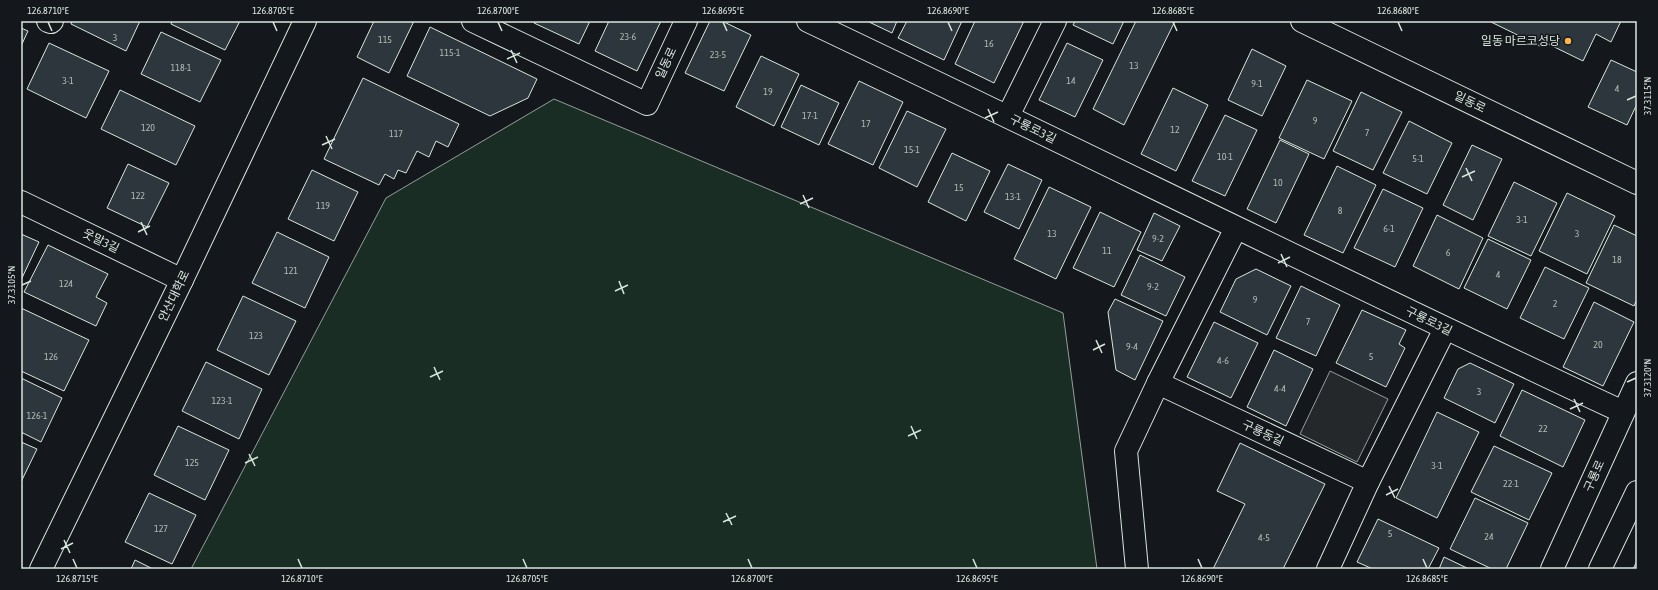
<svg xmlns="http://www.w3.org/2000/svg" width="1658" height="590" font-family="'Asap Condensed','Noto Sans KR',sans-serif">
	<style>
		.green { fill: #1a2d24; stroke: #939e99 }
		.parking { fill: #24282b; stroke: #939e99 }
		.building { fill: #2c363c; stroke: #d8e6dc }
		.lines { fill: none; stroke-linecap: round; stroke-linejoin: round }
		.minor-casing { stroke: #d8e6dc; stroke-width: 24 }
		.tertiary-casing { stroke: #d8e6dc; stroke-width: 24 }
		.minor { stroke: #14181c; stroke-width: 22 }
		.tertiary { stroke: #14181c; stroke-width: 22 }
		.ticks { fill: none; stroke: #d8e6dc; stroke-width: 1.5 }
		.poi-dot { fill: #ffb74d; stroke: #14181c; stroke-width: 1.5 }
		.labels { text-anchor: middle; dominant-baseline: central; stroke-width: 3; stroke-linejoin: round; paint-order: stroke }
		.number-label { font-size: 10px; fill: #adbab4 }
		.poi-label { font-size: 12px; fill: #d8e6dc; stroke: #14181c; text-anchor: end }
		.street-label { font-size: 12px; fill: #d8e6dc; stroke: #14181c }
		.neatline { fill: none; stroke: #d8e6dc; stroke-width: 1.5 }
		.ticks-label { font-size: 10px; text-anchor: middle; fill: #d8e6dc }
	</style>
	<rect width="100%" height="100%" fill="#14181c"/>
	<path class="green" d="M 554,99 L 1063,313 L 1097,569 L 191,569 L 386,198 Z"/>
	<path class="parking" d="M 1330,371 L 1388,399 L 1357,462 L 1300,434 Z"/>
	<g class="building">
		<path d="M 72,21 L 140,21 L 126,51 L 71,24 Z"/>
		<path d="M 172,21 L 240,21 L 225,50 L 171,24 Z"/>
		<path d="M 374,21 L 414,21 L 389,73 L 357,57 Z"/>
		<path d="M 534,21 L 590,21 L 579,44 L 534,23 Z"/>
		<path d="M 609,21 L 661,21 L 637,71 L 595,51 Z"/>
		<path d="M 710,21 L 722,21 L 751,35 L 724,91 L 685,73 Z"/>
		<path d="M 867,21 L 897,21 L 892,33 Z"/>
		<path d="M 907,21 L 962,21 L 944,60 L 898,38 Z"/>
		<path d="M 975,21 L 1024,21 L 994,83 L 955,64 Z"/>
		<path d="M 1075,21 L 1124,21 L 1113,44 L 1073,25 Z"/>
		<path d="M 1136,21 L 1175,21 L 1124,125 L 1093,109 Z"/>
		<path d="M 1489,21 L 1621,21 L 1611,42 L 1596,34 L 1583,61 L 1542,41 L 1540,46 Z"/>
		<path d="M 430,27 L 537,79 L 528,98 L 490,116 L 407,76 Z"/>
		<path d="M 21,28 L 28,31 L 21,46 Z"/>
		<path d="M 161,32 L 221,60 L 200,102 L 141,74 Z"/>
		<path d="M 49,43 L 109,71 L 86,118 L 27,89 Z"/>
		<path d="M 1067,43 L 1103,60 L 1075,117 L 1039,100 Z"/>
		<path d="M 1252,49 L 1286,66 L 1262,116 L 1228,100 Z"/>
		<path d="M 761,56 L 799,74 L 774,126 L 736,107 Z"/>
		<path d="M 1611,60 L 1637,72 L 1637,104 L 1627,125 L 1588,107 Z"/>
		<path d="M 363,78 L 459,124 L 448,147 L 436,141 L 429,157 L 417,151 L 406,173 L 398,170 L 394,179 L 385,174 L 379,185 L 324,159 Z"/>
		<path d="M 1307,80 L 1352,101 L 1324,159 L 1279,138 Z"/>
		<path d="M 859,81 L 903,102 L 873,165 L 828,144 Z"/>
		<path d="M 801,85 L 839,103 L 819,145 L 781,127 Z"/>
		<path d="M 1173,88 L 1208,105 L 1176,171 L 1141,154 Z"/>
		<path d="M 120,90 L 195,126 L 176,165 L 101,129 Z"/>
		<path d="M 1361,92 L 1402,112 L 1373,170 L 1333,151 Z"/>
		<path d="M 907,111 L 946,129 L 917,187 L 879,168 Z"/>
		<path d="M 1225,115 L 1257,130 L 1225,196 L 1192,181 Z"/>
		<path d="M 1409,121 L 1452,143 L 1427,194 L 1383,173 Z"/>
		<path d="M 1280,140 L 1309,154 L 1276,223 L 1247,209 Z"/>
		<path d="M 1472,145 L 1502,159 L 1473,220 L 1443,205 Z"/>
		<path d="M 952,153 L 990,171 L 966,221 L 928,202 Z"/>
		<path d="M 128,164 L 169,183 L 147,227 L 107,208 Z"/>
		<path d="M 1008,164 L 1042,180 L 1019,229 L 984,212 Z"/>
		<path d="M 1337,166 L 1376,185 L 1343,253 L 1304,235 Z"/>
		<path d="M 312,170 L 358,192 L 334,241 L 288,219 Z"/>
		<path d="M 1514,182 L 1557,203 L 1531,256 L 1488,236 Z"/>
		<path d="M 1049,187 L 1091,207 L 1056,279 L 1014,259 Z"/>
		<path d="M 1383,189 L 1423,208 L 1395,267 L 1354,248 Z"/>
		<path d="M 1567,193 L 1615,216 L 1587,274 L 1539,251 Z"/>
		<path d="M 1100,212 L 1141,232 L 1114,287 L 1073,268 Z"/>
		<path d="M 1154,213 L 1180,226 L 1162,261 L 1137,250 Z"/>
		<path d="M 1437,215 L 1483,238 L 1459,289 L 1413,266 Z"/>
		<path d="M 1614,225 L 1637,236 L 1637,299 L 1634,306 L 1586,283 Z"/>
		<path d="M 277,232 L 329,257 L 305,308 L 252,283 Z"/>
		<path d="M 21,234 L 39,242 L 21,280 Z"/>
		<path d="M 1488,239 L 1531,260 L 1507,309 L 1464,288 Z"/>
		<path d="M 48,245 L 108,274 L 96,297 L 107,303 L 96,326 L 24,292 Z"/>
		<path d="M 1140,255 L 1185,277 L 1166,316 L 1121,295 Z"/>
		<path d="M 1545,267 L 1589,288 L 1564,339 L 1520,318 Z"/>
		<path d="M 1256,269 L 1291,286 L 1267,335 L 1220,312 L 1236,279 Z"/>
		<path d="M 1301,286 L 1340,305 L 1316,356 L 1276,338 Z"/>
		<path d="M 243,296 L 296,321 L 269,375 L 217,350 Z"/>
		<path d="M 1115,299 L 1163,321 L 1135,380 L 1116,370 L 1108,312 Z"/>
		<path d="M 1594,302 L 1634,322 L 1603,386 L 1563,367 Z"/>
		<path d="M 21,308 L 89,340 L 64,391 L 21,371 Z"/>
		<path d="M 1362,310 L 1406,330 L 1399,344 L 1405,348 L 1386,387 L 1336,363 Z"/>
		<path d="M 1214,322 L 1258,343 L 1231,398 L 1187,377 Z"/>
		<path d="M 1274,350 L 1313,369 L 1286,426 L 1247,407 Z"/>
		<path d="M 206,362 L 262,389 L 239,439 L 182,411 Z"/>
		<path d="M 1470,363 L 1514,384 L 1495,423 L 1444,398 L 1458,369 Z"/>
		<path d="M 21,378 L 62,398 L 41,442 L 21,432 Z"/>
		<path d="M 1522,390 L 1585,420 L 1563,467 L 1500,436 Z"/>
		<path d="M 1437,412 L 1479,432 L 1437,518 L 1396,498 Z"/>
		<path d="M 178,426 L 229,450 L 205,500 L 154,475 Z"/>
		<path d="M 21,442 L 37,449 L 21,482 Z"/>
		<path d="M 1240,443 L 1325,484 L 1283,569 L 1213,569 L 1245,504 L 1217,491 Z"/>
		<path d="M 1494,446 L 1552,473 L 1529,520 L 1471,492 Z"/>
		<path d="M 149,493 L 196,515 L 172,564 L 125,542 Z"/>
		<path d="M 1475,498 L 1528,523 L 1506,569 L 1492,569 L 1450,549 Z"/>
		<path d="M 1378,519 L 1439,548 L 1428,569 L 1373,569 L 1357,562 Z"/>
		<path d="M 1444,557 L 1469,569 L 1439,569 Z"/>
		<path d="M 135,560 L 153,569 L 131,569 Z"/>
		<path d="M 1637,561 L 1637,569 L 1633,569 Z"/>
	</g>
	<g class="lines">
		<defs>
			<g id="minor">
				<path d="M 48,21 L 51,22 L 52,21"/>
				<path d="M 473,21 L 647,104 L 686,21"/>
				<path d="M 808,21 C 1080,150 1350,285 1623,412"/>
				<path d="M 1008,116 L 1055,21"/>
				<path d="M 21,202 L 182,280"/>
				<path d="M 1158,383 L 1368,482"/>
				<path d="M 1137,569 L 1126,451 L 1158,383 L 1236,228"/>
				<path d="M 1328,569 L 1368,482 L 1445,329"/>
			</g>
			<g id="tertiary">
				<path d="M 1302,21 L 1637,183"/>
				<path d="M 41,569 L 182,280 L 305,21"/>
				<path d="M 1552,569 L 1637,383"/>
				<path d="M 1600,569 L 1637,492"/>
			</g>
		</defs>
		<use href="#minor" class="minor-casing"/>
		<use href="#tertiary" class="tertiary-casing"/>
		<use href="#minor" class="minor"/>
		<use href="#tertiary" class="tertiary"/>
	</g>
	<path class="ticks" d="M 48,22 L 52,31M 273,22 L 277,31M 498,22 L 502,31M 723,22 L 727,31M 948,22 L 952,31M 1173,22 L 1177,31M 1398,22 L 1402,31M 511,50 L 517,63M 507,59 L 520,53M 1627,100 L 1636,96M 988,109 L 994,122M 985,118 L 998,112M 326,136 L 332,149M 322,145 L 335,139M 1466,168 L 1472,181M 1462,177 L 1475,171M 803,195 L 809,208M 800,204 L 813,198M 141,222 L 147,235M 138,232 L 150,226M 1281,254 L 1287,267M 1278,263 L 1290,257M 619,281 L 624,294M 22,285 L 31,281M 615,291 L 628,285M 1096,340 L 1102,353M 1093,350 L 1105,344M 434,367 L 440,380M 430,377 L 443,371M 1627,382 L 1636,378M 1574,399 L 1580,412M 1570,409 L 1583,403M 911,426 L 917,439M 908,436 L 921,430M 249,454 L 255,466M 245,463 L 258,457M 1389,486 L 1395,498M 1386,495 L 1398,489M 726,513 L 732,525M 723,522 L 736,516M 64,540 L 70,553M 61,549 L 73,543M 73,559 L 77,568M 298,559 L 302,568M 523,559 L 527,568M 748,559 L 752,568M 973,559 L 977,568M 1198,559 L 1202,568M 1423,559 L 1427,568"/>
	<circle class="poi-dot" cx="1568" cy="41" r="4"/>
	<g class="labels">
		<g class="number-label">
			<text x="628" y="36">23-6</text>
			<text x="115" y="37">3</text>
			<text x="385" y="39">115</text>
			<text x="989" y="43">16</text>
			<text x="450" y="52">115-1</text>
			<text x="718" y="54">23-5</text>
			<text x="1134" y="65">13</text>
			<text x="181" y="67">118-1</text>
			<text x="68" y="80">3-1</text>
			<text x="1071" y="80">14</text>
			<text x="1257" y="83">9-1</text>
			<text x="1617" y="88">4</text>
			<text x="768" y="91">19</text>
			<text x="810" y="115">17-1</text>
			<text x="1315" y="120">9</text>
			<text x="866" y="123">17</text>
			<text x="148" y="127">120</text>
			<text x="1175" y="129">12</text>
			<text x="1367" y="132">7</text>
			<text x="396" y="133">117</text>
			<text x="912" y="149">15-1</text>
			<text x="1225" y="156">10-1</text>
			<text x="1418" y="158">5-1</text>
			<text x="1278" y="182">10</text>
			<text x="959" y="187">15</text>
			<text x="138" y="195">122</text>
			<text x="1013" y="196">13-1</text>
			<text x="323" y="205">119</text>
			<text x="1340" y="210">8</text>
			<text x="1522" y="219">3-1</text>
			<text x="1389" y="228">6-1</text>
			<text x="1052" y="233">13</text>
			<text x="1577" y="233">3</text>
			<text x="1158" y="238">9-2</text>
			<text x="1107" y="250">11</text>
			<text x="1448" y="252">6</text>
			<text x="1617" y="259">18</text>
			<text x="291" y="270">121</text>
			<text x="1498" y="274">4</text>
			<text x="66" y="283">124</text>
			<text x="1153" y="286">9-2</text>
			<text x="1255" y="299">9</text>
			<text x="1555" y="303">2</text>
			<text x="1308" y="321">7</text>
			<text x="256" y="335">123</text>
			<text x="1598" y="344">20</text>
			<text x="1132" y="346">9-4</text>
			<text x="51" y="356">126</text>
			<text x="1371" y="356">5</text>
			<text x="1223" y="360">4-6</text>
			<text x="1280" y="388">4-4</text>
			<text x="1479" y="391">3</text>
			<text x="222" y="400">123-1</text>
			<text x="37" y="415">126-1</text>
			<text x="1543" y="428">22</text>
			<text x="192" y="462">125</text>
			<text x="1437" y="465">3-1</text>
			<text x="1511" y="483">22-1</text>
			<text x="161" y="528">127</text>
			<text x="1390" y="533">5</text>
			<text x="1489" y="536">24</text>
			<text x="1264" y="537">4-5</text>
		</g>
		<g class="poi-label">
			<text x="1560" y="41">일동 마르코성당</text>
		</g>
		<g class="street-label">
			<text transform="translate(666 63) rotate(-65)">일동로</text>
			<text transform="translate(1470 102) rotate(26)">일동로</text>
			<text transform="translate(1033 129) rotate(26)">구룡로3길</text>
			<text transform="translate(101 241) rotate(26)">웃말3길</text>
			<text transform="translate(174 296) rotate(-64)">안산대학로</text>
			<text transform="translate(1429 321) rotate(26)">구룡로3길</text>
			<text transform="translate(1263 433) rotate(25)">구룡동길</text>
			<text transform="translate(1594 476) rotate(-66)">구룡로</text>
		</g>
	</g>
	<rect width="1658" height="590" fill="none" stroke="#14181c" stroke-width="44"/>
	<rect x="22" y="22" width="1614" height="546" class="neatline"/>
	<g class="ticks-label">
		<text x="48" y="14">126.8710°E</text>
		<text x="273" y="14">126.8705°E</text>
		<text x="498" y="14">126.8700°E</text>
		<text x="723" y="14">126.8695°E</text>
		<text x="948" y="14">126.8690°E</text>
		<text x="1173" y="14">126.8685°E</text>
		<text x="1398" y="14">126.8680°E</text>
		<text transform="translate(1647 96) rotate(-90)" y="4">37.3115°N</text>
		<text transform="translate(11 285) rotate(-90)" y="4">37.3105°N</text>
		<text transform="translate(1647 378) rotate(-90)" y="4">37.3120°N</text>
		<text x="77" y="582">126.8715°E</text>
		<text x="302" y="582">126.8710°E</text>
		<text x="527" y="582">126.8705°E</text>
		<text x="752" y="582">126.8700°E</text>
		<text x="977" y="582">126.8695°E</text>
		<text x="1202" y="582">126.8690°E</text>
		<text x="1427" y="582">126.8685°E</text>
	</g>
</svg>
